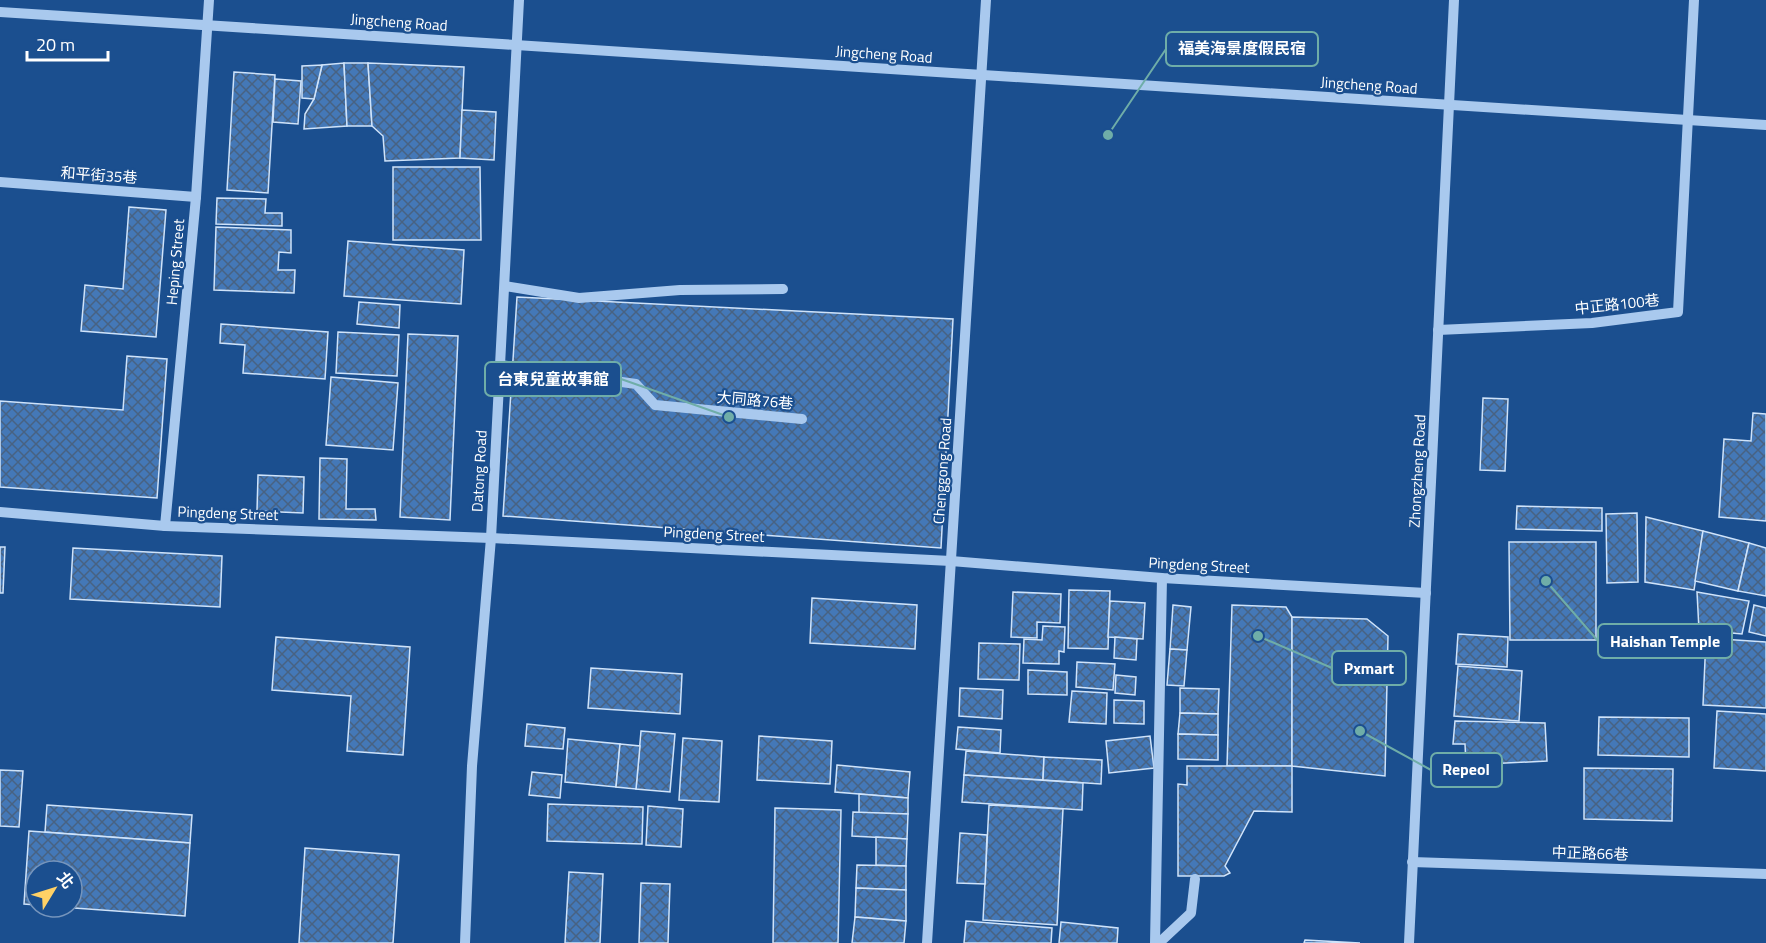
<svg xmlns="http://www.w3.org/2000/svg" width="1766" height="943" font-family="'Titillium Web','Noto Sans TC',sans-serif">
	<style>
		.building { fill: url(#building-cross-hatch); stroke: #cfe3fa; stroke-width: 1.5 }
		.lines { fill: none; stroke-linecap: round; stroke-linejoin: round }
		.minor { stroke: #a9c9ee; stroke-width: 10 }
		.labels { text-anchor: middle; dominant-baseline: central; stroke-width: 4.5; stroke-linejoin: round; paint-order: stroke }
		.street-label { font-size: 15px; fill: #fff; stroke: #1b4f8f }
		.leader { fill: none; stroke: #6fada8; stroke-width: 2 }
		.callout-dot { fill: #6fada8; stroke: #1b4f8f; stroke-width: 2 }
		.callout { fill: #1b4f8f; stroke: #6fada8; stroke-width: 2 }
		.callout-label { font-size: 16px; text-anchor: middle; font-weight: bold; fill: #fff }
	</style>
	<defs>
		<pattern id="building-cross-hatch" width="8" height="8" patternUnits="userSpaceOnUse" patternTransform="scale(1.5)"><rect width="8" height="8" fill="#4478b7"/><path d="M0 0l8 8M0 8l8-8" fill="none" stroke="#486282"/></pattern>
	</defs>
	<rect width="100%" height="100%" fill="#1b4f8f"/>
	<g class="building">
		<path d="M 344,63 L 347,126 L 304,129 L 305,114 L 314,99 L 322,65 Z"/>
		<path d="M 344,63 L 368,63 L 372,126 L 347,126 Z"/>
		<path d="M 368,63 L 464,67 L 460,158 L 385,161 L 383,136 L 372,126 Z"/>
		<path d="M 322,65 L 314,99 L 302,98 L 302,66 Z"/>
		<path d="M 234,72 L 275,75 L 268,193 L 227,190 Z"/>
		<path d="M 275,79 L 301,81 L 298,124 L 273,122 Z"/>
		<path d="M 462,110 L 496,112 L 494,160 L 460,158 Z"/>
		<path d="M 393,167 L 480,167 L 481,240 L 393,240 Z"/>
		<path d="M 217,198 L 266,199 L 265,213 L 282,213 L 282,226 L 216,224 Z"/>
		<path d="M 129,207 L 166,210 L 156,337 L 81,331 L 85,285 L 123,289 Z"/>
		<path d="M 216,227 L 291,230 L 291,253 L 279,252 L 278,270 L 295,270 L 294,293 L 214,290 Z"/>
		<path d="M 348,241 L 464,250 L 461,304 L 344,296 Z"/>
		<path d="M 517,297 L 953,319 L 941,548 L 503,516 Z"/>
		<path d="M 359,302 L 400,305 L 399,328 L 357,324 Z"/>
		<path d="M 221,324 L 328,332 L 325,379 L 243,373 L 245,345 L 220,343 Z"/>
		<path d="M 338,332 L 399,335 L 397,376 L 336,373 Z"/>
		<path d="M 408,334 L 458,336 L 450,520 L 400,517 Z"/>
		<path d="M 127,356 L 167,359 L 157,498 L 0,487 L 0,401 L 123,410 Z"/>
		<path d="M 331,377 L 398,383 L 393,450 L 326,445 Z"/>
		<path d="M 1483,398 L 1508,399 L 1505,471 L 1480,470 Z"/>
		<path d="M 1753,413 L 1766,414 L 1766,521 L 1719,517 L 1724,439 L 1751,441 Z"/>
		<path d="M 320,458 L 347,459 L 346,509 L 375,509 L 376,520 L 319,519 Z"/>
		<path d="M 258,475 L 304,477 L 303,513 L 257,511 Z"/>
		<path d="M 1517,506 L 1602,508 L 1602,531 L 1516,529 Z"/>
		<path d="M 1637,513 L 1638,582 L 1607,583 L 1606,514 Z"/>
		<path d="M 1646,517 L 1703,531 L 1694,590 L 1645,582 Z"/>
		<path d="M 1703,531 L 1749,543 L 1738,591 L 1695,581 Z"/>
		<path d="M 1509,542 L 1596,542 L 1596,640 L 1510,640 Z"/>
		<path d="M 1749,543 L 1766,548 L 1766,596 L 1738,591 Z"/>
		<path d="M 0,547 L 5,547 L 3,593 L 0,593 Z"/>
		<path d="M 73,548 L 222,556 L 220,607 L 70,599 Z"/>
		<path d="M 1069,590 L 1110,591 L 1108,649 L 1068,648 Z"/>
		<path d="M 1013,592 L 1061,594 L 1060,623 L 1037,622 L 1037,638 L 1011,637 Z"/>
		<path d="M 1697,592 L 1749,601 L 1742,634 L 1699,630 Z"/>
		<path d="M 812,598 L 917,605 L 915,649 L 810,643 Z"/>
		<path d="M 1110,601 L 1145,603 L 1143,639 L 1108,637 Z"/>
		<path d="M 1173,605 L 1191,607 L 1187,650 L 1170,649 Z"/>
		<path d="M 1232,605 L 1286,607 L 1292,617 L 1292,766 L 1227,766 Z"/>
		<path d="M 1754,605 L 1766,608 L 1766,636 L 1749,632 Z"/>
		<path d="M 1292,617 L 1367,619 L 1388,636 L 1385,776 L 1292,766 Z"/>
		<path d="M 1043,626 L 1065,627 L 1064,652 L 1059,651 L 1059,664 L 1023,663 L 1024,639 L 1042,640 Z"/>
		<path d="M 1458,634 L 1508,637 L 1507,667 L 1456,664 Z"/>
		<path d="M 276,637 L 410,647 L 403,755 L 347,751 L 351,696 L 272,690 Z"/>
		<path d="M 1115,637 L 1137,639 L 1136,660 L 1114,658 Z"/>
		<path d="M 1706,638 L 1766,642 L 1766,708 L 1703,705 Z"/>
		<path d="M 979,643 L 1020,644 L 1019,680 L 978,679 Z"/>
		<path d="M 1170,649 L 1187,650 L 1184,686 L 1167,685 Z"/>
		<path d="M 1077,662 L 1115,664 L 1113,690 L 1076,687 Z"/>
		<path d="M 1458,666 L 1522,671 L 1519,721 L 1454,716 Z"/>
		<path d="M 591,668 L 682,674 L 680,714 L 588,708 Z"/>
		<path d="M 1028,670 L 1067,672 L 1067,695 L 1028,694 Z"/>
		<path d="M 1116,675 L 1136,677 L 1135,695 L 1115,693 Z"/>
		<path d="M 960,688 L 1003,690 L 1002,719 L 959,716 Z"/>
		<path d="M 1180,688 L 1219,689 L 1218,714 L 1180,713 Z"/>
		<path d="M 1072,691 L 1107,693 L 1106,724 L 1069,722 Z"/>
		<path d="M 1114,700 L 1144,701 L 1144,724 L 1114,723 Z"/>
		<path d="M 1717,711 L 1766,714 L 1766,771 L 1714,768 Z"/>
		<path d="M 1180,713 L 1218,714 L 1218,735 L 1178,734 Z"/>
		<path d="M 1599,717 L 1689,718 L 1689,757 L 1598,755 Z"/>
		<path d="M 1455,721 L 1545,723 L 1547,761 L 1466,765 L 1465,744 L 1453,744 Z"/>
		<path d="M 527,724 L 565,728 L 563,749 L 525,746 Z"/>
		<path d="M 958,727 L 1001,730 L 1000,753 L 956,749 Z"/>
		<path d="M 641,731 L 675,734 L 670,792 L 636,789 Z"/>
		<path d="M 1178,734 L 1218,735 L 1218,760 L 1178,759 Z"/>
		<path d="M 759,736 L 832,741 L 830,784 L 757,780 Z"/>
		<path d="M 1150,736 L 1154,768 L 1109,773 L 1106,741 Z"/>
		<path d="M 683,738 L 722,741 L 719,802 L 679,800 Z"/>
		<path d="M 568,739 L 620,744 L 616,787 L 565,782 Z"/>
		<path d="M 620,744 L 640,746 L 636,789 L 616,787 Z"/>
		<path d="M 966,751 L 1044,757 L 1043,780 L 964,775 Z"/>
		<path d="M 1044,757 L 1102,760 L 1101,784 L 1043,780 Z"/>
		<path d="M 837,765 L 910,772 L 908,798 L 835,792 Z"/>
		<path d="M 1187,766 L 1292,766 L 1292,812 L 1254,811 L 1225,866 L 1230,873 L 1224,876 L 1178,876 L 1178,784 L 1187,785 Z"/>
		<path d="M 1584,768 L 1673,769 L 1672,821 L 1584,819 Z"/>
		<path d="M 0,770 L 23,771 L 19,827 L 0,826 Z"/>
		<path d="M 532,772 L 562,775 L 560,798 L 529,795 Z"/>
		<path d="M 964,775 L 1083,783 L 1082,810 L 962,802 Z"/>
		<path d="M 859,794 L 908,798 L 908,814 L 859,813 Z"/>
		<path d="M 548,804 L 643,807 L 642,844 L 547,841 Z"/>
		<path d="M 47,805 L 192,815 L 190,843 L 45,832 Z"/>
		<path d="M 989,805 L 1063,809 L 1057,925 L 983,920 Z"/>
		<path d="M 648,806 L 683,809 L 681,847 L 646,845 Z"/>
		<path d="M 775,808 L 841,810 L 838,943 L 773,943 Z"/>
		<path d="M 853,812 L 908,814 L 907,839 L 852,836 Z"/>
		<path d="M 29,831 L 190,843 L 185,916 L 60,907 L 72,907 L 72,871 L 36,871 L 36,905 L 24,904 Z"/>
		<path d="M 960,833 L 987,835 L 985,884 L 957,883 Z"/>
		<path d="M 876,837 L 907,839 L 906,866 L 876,865 Z"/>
		<path d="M 305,848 L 399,855 L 393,943 L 299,943 Z"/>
		<path d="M 857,865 L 906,866 L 906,890 L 856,888 Z"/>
		<path d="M 569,872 L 603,874 L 600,943 L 565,943 Z"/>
		<path d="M 641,883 L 670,884 L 668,943 L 639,943 Z"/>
		<path d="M 856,888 L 906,890 L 906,921 L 855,917 Z"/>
		<path d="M 855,917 L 906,921 L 904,943 L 852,943 Z"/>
		<path d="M 966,921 L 1052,928 L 1051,943 L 964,943 Z"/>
		<path d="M 1061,922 L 1118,928 L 1117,943 L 1059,943 Z"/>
		<path d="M 1305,940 L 1360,943 L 1304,943 Z"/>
	</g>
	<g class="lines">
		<g class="minor">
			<path d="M 0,12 L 1766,125"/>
			<path d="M 0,182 L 196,197"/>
			<path d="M 505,286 L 579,298 L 680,290 L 783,289"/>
			<path d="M 1438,330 L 1592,323 L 1678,312 L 1694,0"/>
			<path d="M 500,365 L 636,384 L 655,405 L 802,419"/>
			<path d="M 0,512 L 165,526 L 491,538 L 951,561 L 1162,578 L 1426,593"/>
			<path d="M 165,526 L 196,197 L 209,0"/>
			<path d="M 1412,862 L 1766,874"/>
			<path d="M 465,943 L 472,766 L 491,538 L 519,0"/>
			<path d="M 927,943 L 986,0"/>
			<path d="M 1155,943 L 1162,578"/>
			<path d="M 1159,943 L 1191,913 L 1195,879"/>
			<path d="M 1409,943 L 1454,0"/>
		</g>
	</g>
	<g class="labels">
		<g class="street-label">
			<text transform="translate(399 22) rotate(4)">Jingcheng Road</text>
			<text transform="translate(884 54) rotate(4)">Jingcheng Road</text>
			<text transform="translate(1369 85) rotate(4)">Jingcheng Road</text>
			<text transform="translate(99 175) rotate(4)">和平街35巷</text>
			<text transform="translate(175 262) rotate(-85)">Heping Street</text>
			<text transform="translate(1617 304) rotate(-6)">中正路100巷</text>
			<text transform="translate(755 400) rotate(5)">大同路76巷</text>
			<text transform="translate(479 471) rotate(-87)">Datong Road</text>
			<text transform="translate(942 471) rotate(-86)">Chenggong Road</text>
			<text transform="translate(1417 471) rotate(-87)">Zhongzheng Road</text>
			<text transform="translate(228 513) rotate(2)">Pingdeng Street</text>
			<text transform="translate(714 534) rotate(3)">Pingdeng Street</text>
			<text transform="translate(1199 565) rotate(3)">Pingdeng Street</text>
			<text transform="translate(1590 853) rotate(2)">中正路66巷</text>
		</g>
	</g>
	<path class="leader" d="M1108 135L1166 49M729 417L621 379M1546 581L1598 641M1258 636L1332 668M1360 731L1431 770"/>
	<g class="callout-dot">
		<circle cx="1108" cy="135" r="6"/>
		<circle cx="729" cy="417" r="6"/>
		<circle cx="1546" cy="581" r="6"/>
		<circle cx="1258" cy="636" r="6"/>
		<circle cx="1360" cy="731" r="6"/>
	</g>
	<g class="callout">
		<rect x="1166" y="32" width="152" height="34" rx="6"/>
		<rect x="485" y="362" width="136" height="34" rx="6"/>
		<rect x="1598" y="624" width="134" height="34" rx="6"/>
		<rect x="1332" y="651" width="74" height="34" rx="6"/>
		<rect x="1431" y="753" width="71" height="34" rx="6"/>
	</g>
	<g class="callout-label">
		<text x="1242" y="54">福美海景度假民宿</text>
		<text x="553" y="385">台東兒童故事館</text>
		<text x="1665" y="647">Haishan Temple</text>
		<text x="1369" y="674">Pxmart</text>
		<text x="1466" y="775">Repeol</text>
	</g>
	<g transform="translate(54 889) rotate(52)"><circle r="28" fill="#1b4f8f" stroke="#7695bc" stroke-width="1.5"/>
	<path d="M0-4.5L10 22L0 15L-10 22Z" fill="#ffd166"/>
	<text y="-9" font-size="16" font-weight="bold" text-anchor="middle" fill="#ffffff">北</text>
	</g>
	<path d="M27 51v9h81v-9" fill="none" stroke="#ffffff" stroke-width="3"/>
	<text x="36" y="51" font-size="18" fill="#ffffff" stroke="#1b4f8f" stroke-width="4.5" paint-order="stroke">20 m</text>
</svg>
